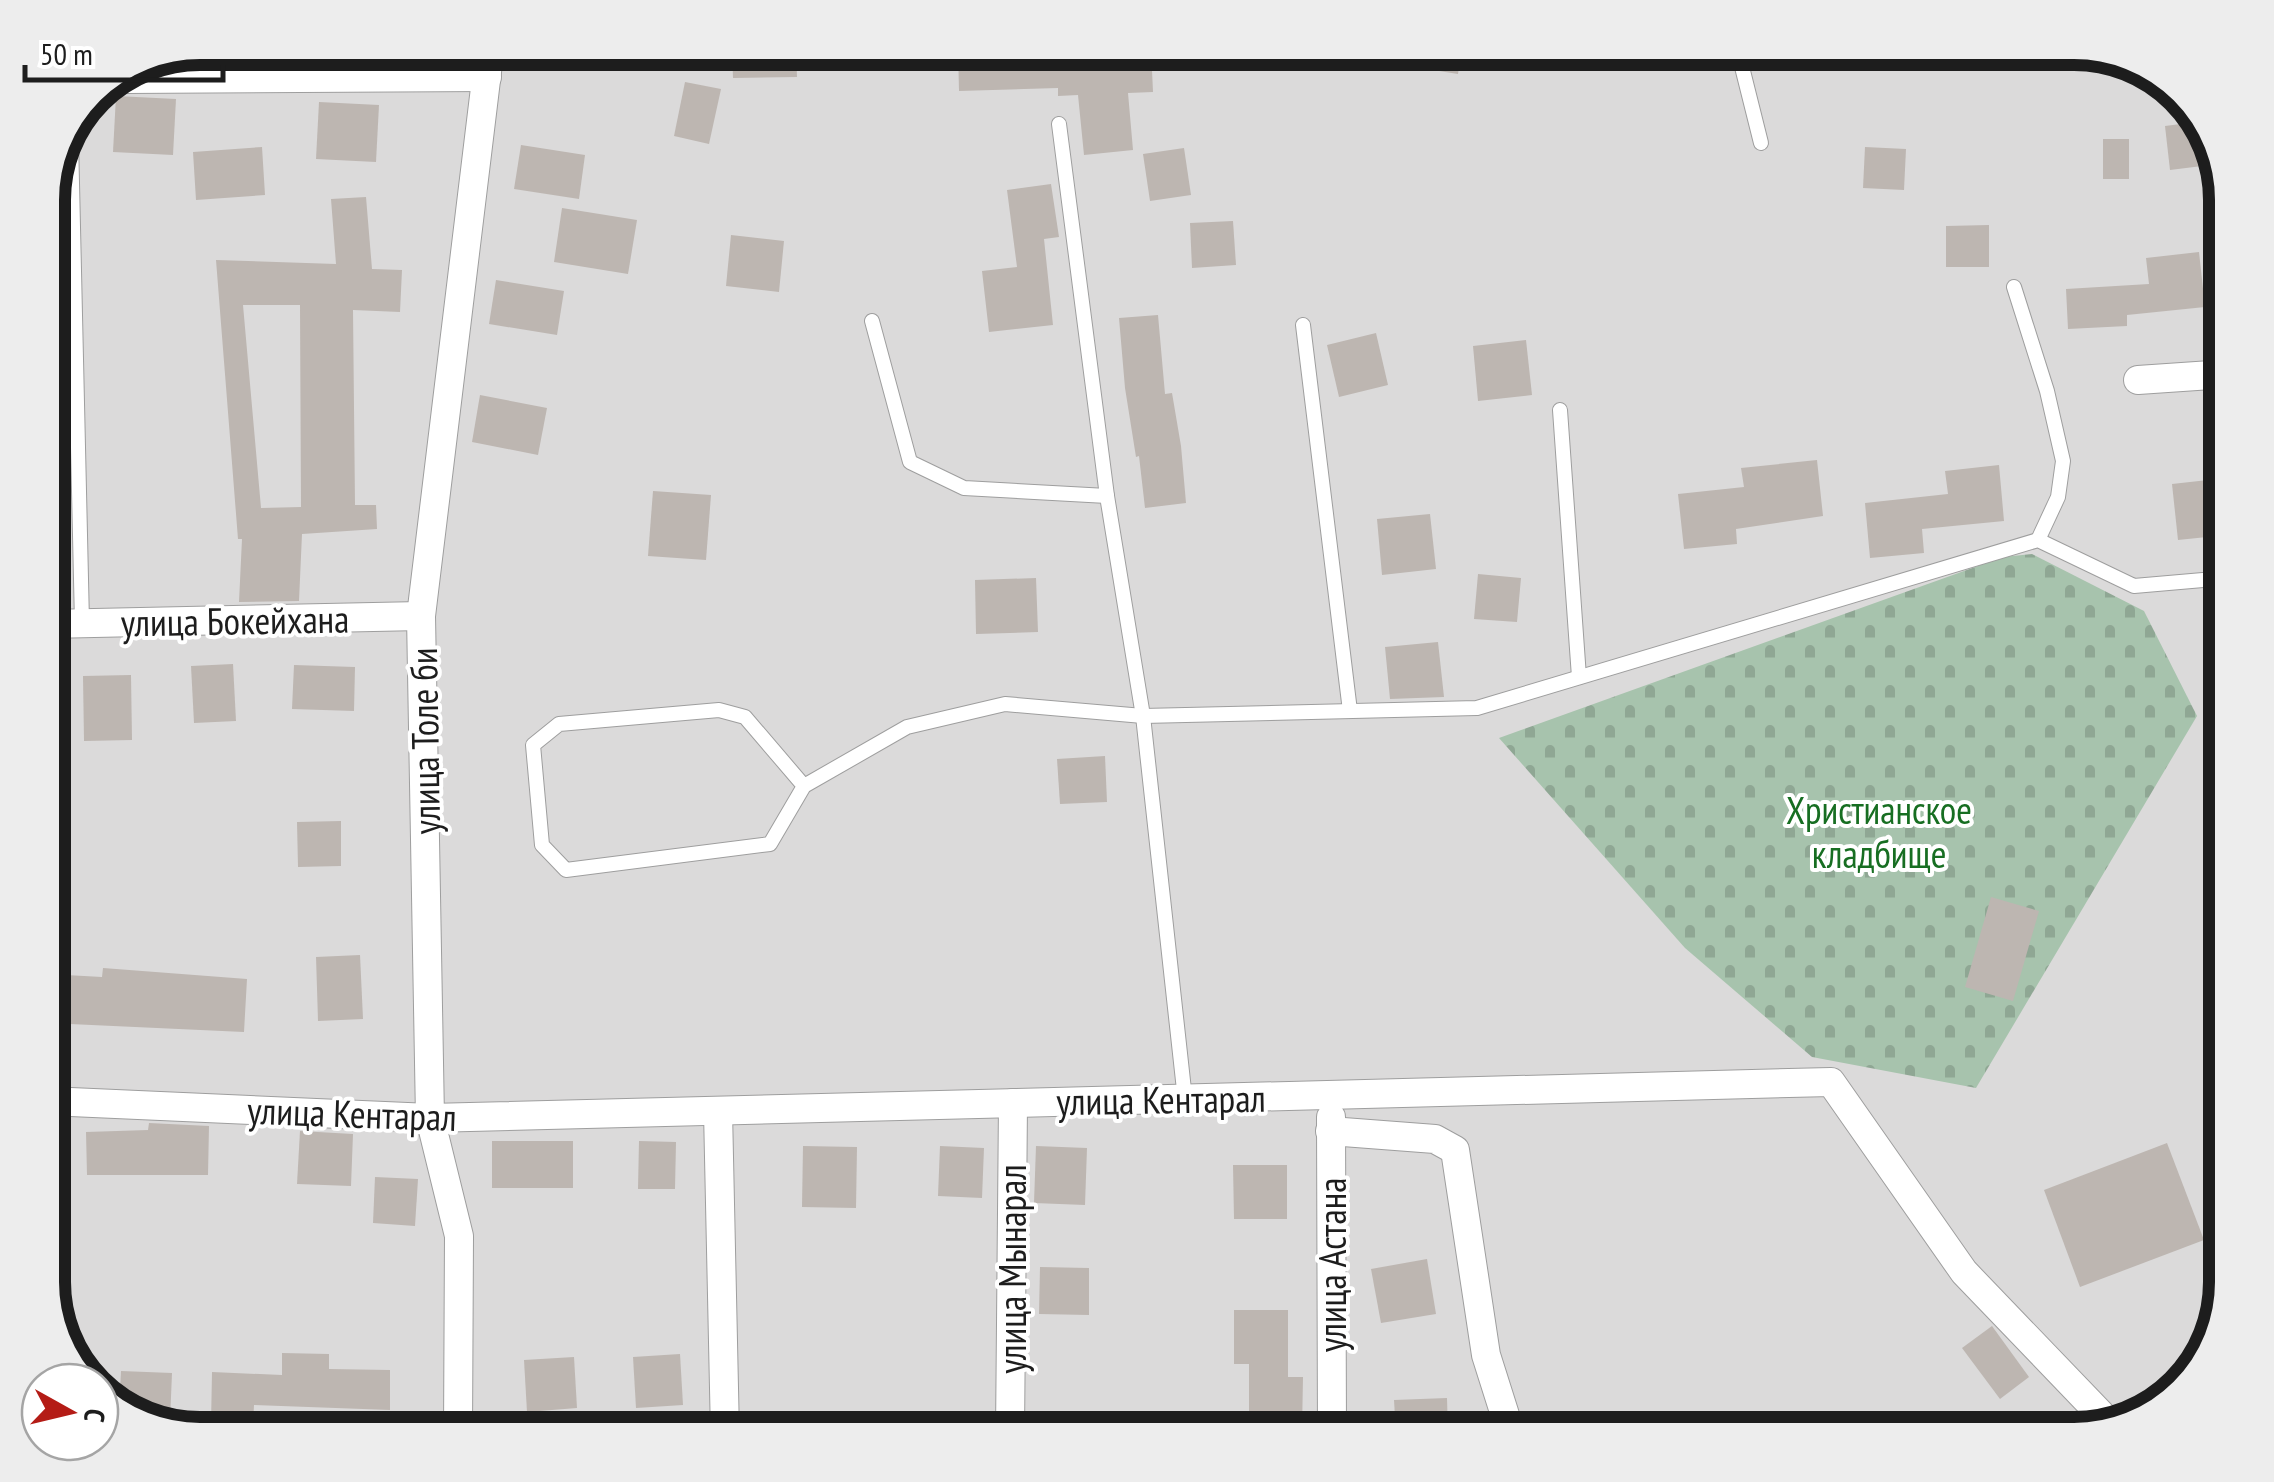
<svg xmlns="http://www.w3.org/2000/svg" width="2274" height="1482" font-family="'PT Sans Narrow',sans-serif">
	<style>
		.residential { fill: #dbdada }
		.cemetery { fill: url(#cemetery-stones) }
		.building { fill: #bdb6b1; fill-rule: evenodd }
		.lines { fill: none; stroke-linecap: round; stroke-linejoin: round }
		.lane-casing { stroke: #9e9e9e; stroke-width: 16 }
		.street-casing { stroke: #9e9e9e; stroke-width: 30 }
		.lane { stroke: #fff; stroke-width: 14 }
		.street { stroke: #fff; stroke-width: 28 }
		.labels { text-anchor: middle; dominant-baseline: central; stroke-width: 8; stroke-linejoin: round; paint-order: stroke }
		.street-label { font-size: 38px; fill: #1d1d1d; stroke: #fff }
		.park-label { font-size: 38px; fill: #176e22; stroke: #fff }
		.rim { fill: none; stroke: #1d1d1d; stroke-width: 12 }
	</style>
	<defs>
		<pattern id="cemetery-stones" width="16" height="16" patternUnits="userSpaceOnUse" patternTransform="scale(2.5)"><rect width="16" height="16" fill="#a7c3ad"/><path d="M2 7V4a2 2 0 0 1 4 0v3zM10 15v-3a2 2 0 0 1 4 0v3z" fill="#8fa794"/></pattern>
	</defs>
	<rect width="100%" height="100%" fill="#edeae4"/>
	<path class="residential" d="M 200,47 L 2074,47 L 2158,73 L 2206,123 L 2226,191 L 2226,1282 L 2201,1366 L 2150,1414 L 2074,1434 L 200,1434 L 116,1409 L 100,1392 L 100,1382 L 90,1382 L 68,1358 L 48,1291 L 48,191 L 93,92 Z"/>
	<path class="cemetery" d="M 2032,554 L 2144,611 L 2197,716 L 1976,1088 L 1812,1057 L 1685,948 L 1499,738 L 2003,557 Z"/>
	<g class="building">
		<path d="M 732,48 L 796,48 L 797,77 L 733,78 Z"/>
		<path d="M 958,48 L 1151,48 L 1153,92 L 1128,93 L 1133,150 L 1084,155 L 1078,95 L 1058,96 L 1058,88 L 959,91 Z"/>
		<path d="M 1418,48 L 1462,48 L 1458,74 L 1414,67 Z"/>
		<path d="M 685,82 L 721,89 L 709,144 L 674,136 Z"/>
		<path d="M 116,96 L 176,99 L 173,155 L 113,152 Z"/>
		<path d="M 319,102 L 379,105 L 376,162 L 316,159 Z"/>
		<path d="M 2204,121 L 2218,164 L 2170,170 L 2165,126 Z"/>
		<rect x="2103" y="139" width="26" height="40"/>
		<path d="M 521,145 L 585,155 L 579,199 L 514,189 Z"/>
		<path d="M 262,147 L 265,195 L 196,200 L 193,152 Z"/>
		<path d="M 1865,147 L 1906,149 L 1904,190 L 1863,188 Z"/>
		<path d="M 1184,148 L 1191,195 L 1150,201 L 1143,154 Z"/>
		<path d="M 1051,184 L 1059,237 L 1044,239 L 1053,325 L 989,332 L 982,271 L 1017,267 L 1007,190 Z"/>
		<path d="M 366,197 L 372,269 L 402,270 L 400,312 L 353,310 L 355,505 L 376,505 L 377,529 L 302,534 L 299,601 L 239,602 L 242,539 L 238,539 L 216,260 L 336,264 L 331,199 ZM 243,305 L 300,305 L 301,507 L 261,508 Z"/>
		<path d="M 562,208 L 637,220 L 628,274 L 554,262 Z"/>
		<path d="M 1233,221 L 1236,265 L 1192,268 L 1190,223 Z"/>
		<path d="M 1989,225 L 1989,267 L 1946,267 L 1946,226 Z"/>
		<path d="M 731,235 L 784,241 L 779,292 L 726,286 Z"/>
		<path d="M 2199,252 L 2205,307 L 2127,315 L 2127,326 L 2068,329 L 2066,289 L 2149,284 L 2146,258 Z"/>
		<path d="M 496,280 L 564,291 L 557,335 L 489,324 Z"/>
		<path d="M 1158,315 L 1165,394 L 1172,393 L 1181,446 L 1186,503 L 1145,508 L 1139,456 L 1136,457 L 1125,388 L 1119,318 Z"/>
		<path d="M 1376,333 L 1388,385 L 1339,397 L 1327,345 Z"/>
		<path d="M 1526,340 L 1532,395 L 1478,401 L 1473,346 Z"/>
		<path d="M 480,395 L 547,408 L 538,455 L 472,442 Z"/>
		<path d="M 1817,460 L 1823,516 L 1736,529 L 1737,544 L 1684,549 L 1678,494 L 1744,487 L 1741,468 Z"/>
		<path d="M 1999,465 L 2004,521 L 1922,529 L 1924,553 L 1870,558 L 1865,503 L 1948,494 L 1945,471 Z"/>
		<path d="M 2226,478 L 2226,535 L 2178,540 L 2172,484 Z"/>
		<path d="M 653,491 L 711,495 L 706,560 L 648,556 Z"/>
		<path d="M 1430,514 L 1436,569 L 1382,575 L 1377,519 Z"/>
		<path d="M 1478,574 L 1521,578 L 1517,622 L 1474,619 Z"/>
		<path d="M 1036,578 L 1038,632 L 976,634 L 975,580 Z"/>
		<path d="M 1438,642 L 1444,697 L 1390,699 L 1385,647 Z"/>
		<path d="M 233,664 L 236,721 L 194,723 L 191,666 Z"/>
		<path d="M 294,665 L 355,667 L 354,711 L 292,709 Z"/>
		<path d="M 131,675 L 132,740 L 84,741 L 83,676 Z"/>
		<path d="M 1105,756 L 1107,802 L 1060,804 L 1057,759 Z"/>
		<path d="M 341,821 L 341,866 L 298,867 L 297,822 Z"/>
		<path d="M 1991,897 L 2039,911 L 2013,1001 L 1965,987 Z"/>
		<path d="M 360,955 L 363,1019 L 318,1021 L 316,957 Z"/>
		<path d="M 103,968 L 247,979 L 244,1032 L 48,1023 L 48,974 L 102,977 Z"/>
		<path d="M 149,1123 L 209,1126 L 208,1175 L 87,1175 L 86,1132 L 148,1130 Z"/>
		<path d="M 300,1131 L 353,1134 L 351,1186 L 297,1184 Z"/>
		<rect x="492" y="1141" width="81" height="47"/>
		<path d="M 639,1141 L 676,1142 L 675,1189 L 638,1189 Z"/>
		<path d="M 2167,1143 L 2204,1240 L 2080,1287 L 2044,1190 Z"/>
		<path d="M 803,1146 L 857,1147 L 856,1208 L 802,1207 Z"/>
		<path d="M 940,1146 L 984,1148 L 982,1198 L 938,1196 Z"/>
		<path d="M 1036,1146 L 1087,1148 L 1085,1205 L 1034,1203 Z"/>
		<path d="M 1233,1165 L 1287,1165 L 1287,1219 L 1234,1219 Z"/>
		<path d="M 375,1177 L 418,1179 L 415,1226 L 373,1223 Z"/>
		<path d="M 1427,1259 L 1436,1314 L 1381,1323 L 1371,1269 Z"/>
		<path d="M 1040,1267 L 1089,1268 L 1089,1315 L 1039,1314 Z"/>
		<path d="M 1234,1310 L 1288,1310 L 1288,1377 L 1303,1377 L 1302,1431 L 1249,1431 L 1249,1364 L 1234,1364 Z"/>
		<path d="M 1992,1326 L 2029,1377 L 2000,1399 L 1962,1348 Z"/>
		<path d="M 282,1353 L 329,1354 L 329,1369 L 390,1370 L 390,1410 L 254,1405 L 253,1425 L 211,1424 L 212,1372 L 282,1375 Z"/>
		<path d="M 680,1354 L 683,1405 L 636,1408 L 633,1357 Z"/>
		<path d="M 574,1357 L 577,1408 L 527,1412 L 524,1360 Z"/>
		<path d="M 121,1371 L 172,1373 L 170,1421 L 155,1421 L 119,1410 Z"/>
		<path d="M 1447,1398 L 1448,1434 L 1396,1434 L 1394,1400 Z"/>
	</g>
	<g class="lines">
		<defs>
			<g id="lane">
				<path d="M 1737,47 L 1761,143"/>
				<path d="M 1059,124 L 1107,496"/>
				<path d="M 71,139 L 82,623"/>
				<path d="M 2014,287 L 2047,391 L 2063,461 L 2058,497 L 2038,540"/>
				<path d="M 872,321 L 910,462 L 964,488 L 1107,496 L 1143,716 L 1185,1099"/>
				<path d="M 1303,325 L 1350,711"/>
				<path d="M 1560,410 L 1579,677"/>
				<path d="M 804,786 L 745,717 L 719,710 L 559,724 L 533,745 L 542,845 L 566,870 L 770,844 L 804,786 L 907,727 L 1005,704 L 1143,716 L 1477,708 L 2038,540 L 2134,586 L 2226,578"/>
			</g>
			<g id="street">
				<path d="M 124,79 L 487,77"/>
				<path d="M 2138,380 L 2226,374"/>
				<path d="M 48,624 L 421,616"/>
				<path d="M 48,1101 L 430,1118 L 1831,1082 L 1964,1272 L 2111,1425"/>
				<path d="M 718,1111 L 725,1434"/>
				<path d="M 1331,1117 L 1332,1434"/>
				<path d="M 1330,1131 L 1435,1139 L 1455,1150 L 1486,1355 L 1511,1434"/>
				<path d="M 458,1434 L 459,1236 L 430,1118 L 421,616 L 490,47"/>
				<path d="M 1010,1434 L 1013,1103"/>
			</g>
		</defs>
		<use href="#lane" class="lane-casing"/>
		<use href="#street" class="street-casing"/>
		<use href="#lane" class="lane"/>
		<use href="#street" class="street"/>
	</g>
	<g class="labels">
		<g class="street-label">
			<text transform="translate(235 620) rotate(-1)">улица Бокейхана</text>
			<text transform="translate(424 741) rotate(-91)">улица Толе би</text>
			<text transform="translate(1161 1099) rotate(-1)">улица Кентарал</text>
			<text transform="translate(352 1113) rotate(2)">улица Кентарал</text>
			<text transform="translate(1331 1265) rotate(-90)">улица Астана</text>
			<text transform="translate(1011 1269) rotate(-90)">улица Мынарал</text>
		</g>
		<g class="park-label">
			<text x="1879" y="809">Христианское<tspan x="1879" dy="44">кладбище</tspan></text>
		</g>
	</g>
	<path d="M0 0H2274V1482H0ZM200 65H2074A135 135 0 0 1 2209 200V1282A135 135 0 0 1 2074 1417H200A135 135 0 0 1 65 1282V200A135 135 0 0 1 200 65Z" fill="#ededed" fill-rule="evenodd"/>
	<path class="rim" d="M200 65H2074A135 135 0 0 1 2209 200V1282A135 135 0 0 1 2074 1417H200A135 135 0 0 1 65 1282V200A135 135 0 0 1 200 65Z"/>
	<g transform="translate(70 1412) rotate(98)"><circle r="48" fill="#ffffff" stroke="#a5a5a5" stroke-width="2.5"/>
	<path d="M0-8L18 38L0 25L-18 38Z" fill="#b41c16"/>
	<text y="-15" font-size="28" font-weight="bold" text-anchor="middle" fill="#1d1d1d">С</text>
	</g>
	<path d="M25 65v15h198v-15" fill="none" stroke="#1d1d1d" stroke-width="5"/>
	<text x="40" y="65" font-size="30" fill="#1d1d1d" stroke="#ffffff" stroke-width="8" paint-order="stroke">50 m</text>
</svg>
